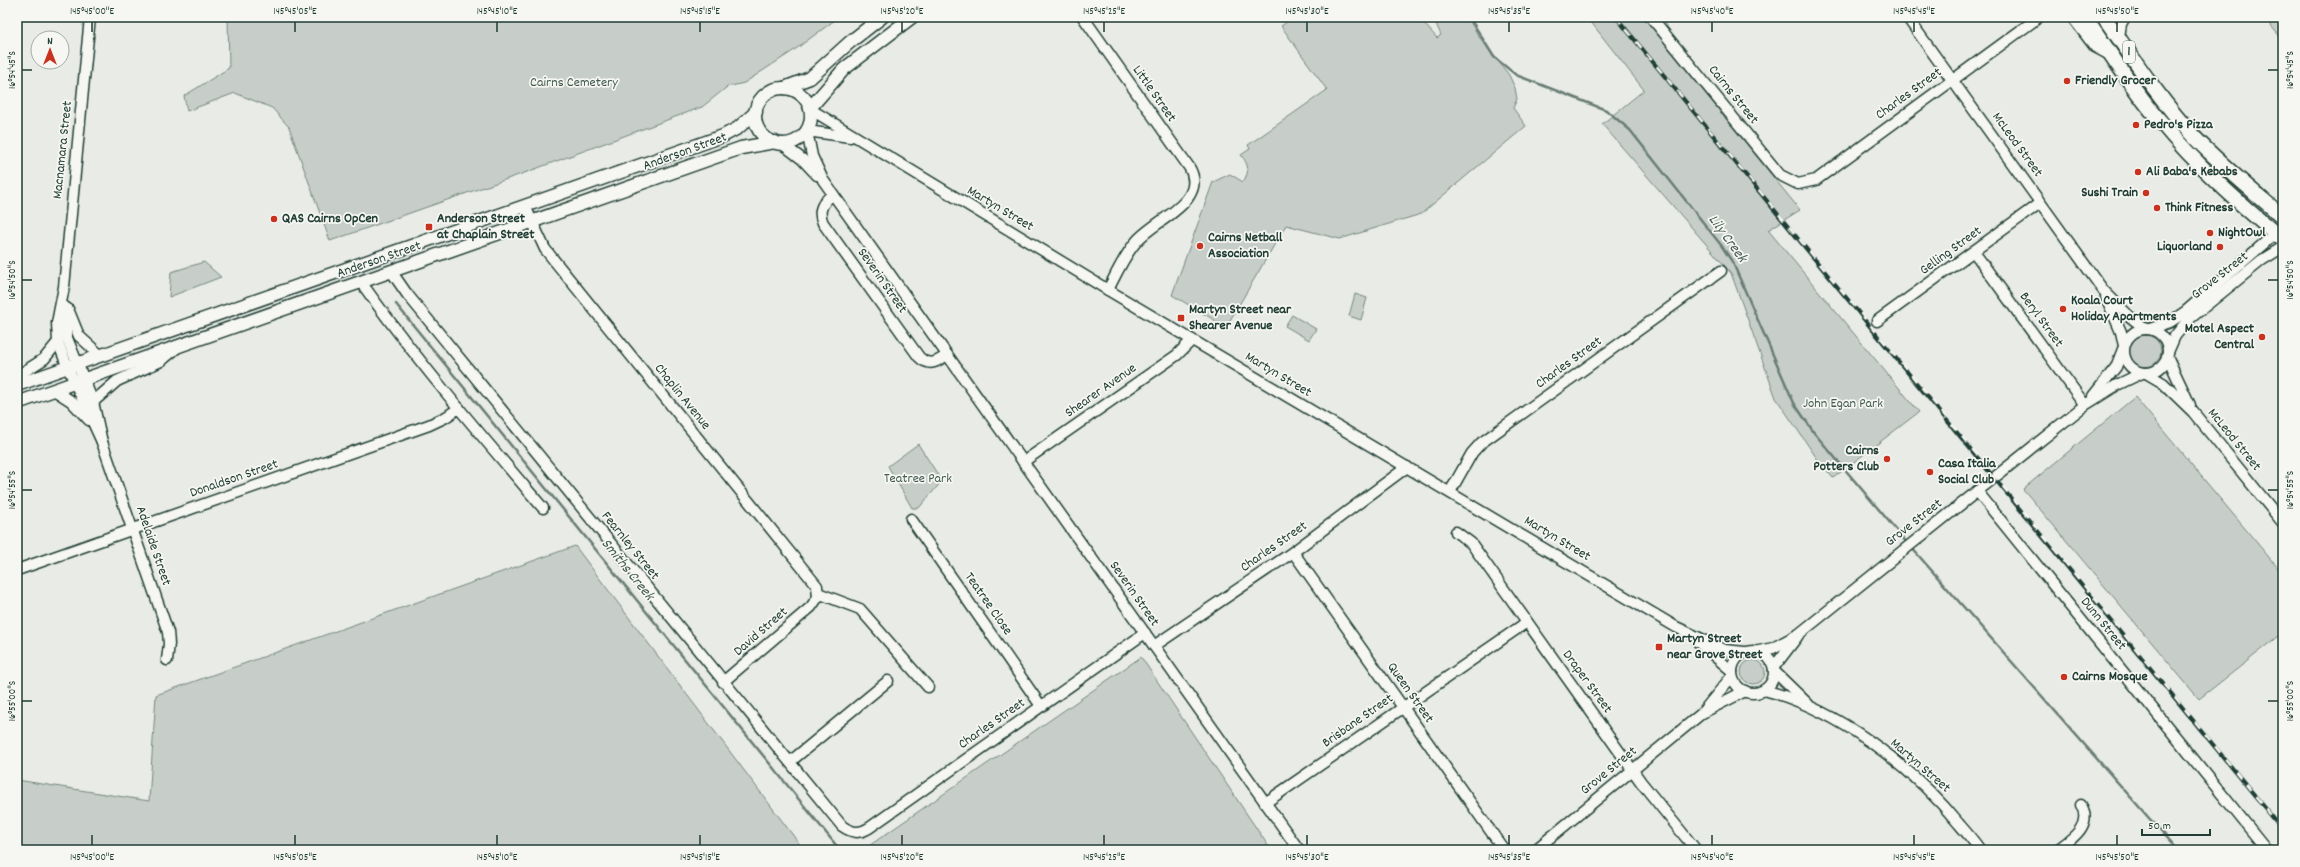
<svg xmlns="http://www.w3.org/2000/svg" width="2300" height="867" font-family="Dekko,sans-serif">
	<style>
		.green { fill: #c7cec9; stroke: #73867e }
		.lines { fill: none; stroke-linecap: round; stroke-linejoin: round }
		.stream { stroke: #687c75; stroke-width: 2.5 }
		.minor-casing { stroke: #1f3d34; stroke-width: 13 }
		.major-casing { stroke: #1f3d34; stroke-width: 15 }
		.highway-casing { stroke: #1f3d34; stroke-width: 17 }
		.minor { stroke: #f6f6f2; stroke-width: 10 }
		.major { stroke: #f6f6f2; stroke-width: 12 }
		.highway { stroke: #f6f6f2; stroke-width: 14 }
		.rail-casing { stroke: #1f3d34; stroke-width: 4 }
		.rail { stroke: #f6f6f2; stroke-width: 2.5; stroke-dasharray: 8; stroke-linecap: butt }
		.ticks { fill: none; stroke: #1f3d34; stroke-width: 1.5 }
		.poi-dot { fill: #c8321e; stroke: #f6f6f2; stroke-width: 1.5 }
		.labels { text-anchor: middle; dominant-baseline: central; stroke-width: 3.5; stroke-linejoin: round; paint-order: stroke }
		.shield { fill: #f6f6f2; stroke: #60746d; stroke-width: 1 }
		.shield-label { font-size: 13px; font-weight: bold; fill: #1f3d34 }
		.poi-label { font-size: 14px; font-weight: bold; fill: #1f3d34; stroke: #f6f6f2; text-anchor: start }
		.park-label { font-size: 14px; fill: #415a52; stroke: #f6f6f2 }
		.street-label { font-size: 14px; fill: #1f3d34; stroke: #f6f6f2 }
		.water-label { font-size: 15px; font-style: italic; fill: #445c54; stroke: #f6f6f2 }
		.neatline { fill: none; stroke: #1f3d34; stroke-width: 1.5 }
		.ticks-label { font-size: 10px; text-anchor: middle; fill: #1f3d34 }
	</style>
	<rect width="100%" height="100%" fill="#e9ebe7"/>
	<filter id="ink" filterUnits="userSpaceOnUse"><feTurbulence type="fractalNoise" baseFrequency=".025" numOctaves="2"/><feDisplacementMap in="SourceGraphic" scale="8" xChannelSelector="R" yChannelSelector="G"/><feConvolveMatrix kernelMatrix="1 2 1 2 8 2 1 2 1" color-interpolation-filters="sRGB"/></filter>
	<g filter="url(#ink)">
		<g class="green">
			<path d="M 228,17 L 839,17 L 793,51 L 744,83 L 727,87 L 702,107 L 527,172 L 330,241 L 289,127 L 272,108 L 235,93 L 187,111 L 184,96 L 229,68 Z"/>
			<path d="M 1294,17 L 1418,17 L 1437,38 L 1441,35 L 1433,17 L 1467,17 L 1480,38 L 1509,75 L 1515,88 L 1517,99 L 1513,108 L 1526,126 L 1421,214 L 1340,239 L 1286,225 L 1226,327 L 1172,295 L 1213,182 L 1230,174 L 1243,182 C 1250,171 1249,165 1241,155 L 1250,149 L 1248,145 L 1327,90 L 1281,26 Z"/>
			<path d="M 1587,17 L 1643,17 L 1800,210 L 1768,230 L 1919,412 L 1833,478 L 1818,460 L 1776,398 L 1731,273 L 1602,124 L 1644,90 Z"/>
			<path d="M 2263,17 L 2283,17 L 2283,40 Z"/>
			<path d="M 204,262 L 221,277 L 169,297 L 171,272 Z"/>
			<path d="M 1355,294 L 1367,298 L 1361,320 L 1349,316 Z"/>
			<path d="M 1292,315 L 1316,329 L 1309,340 L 1285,326 Z"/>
			<circle cx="2145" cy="351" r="16"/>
			<path d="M 2135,397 L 2283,574 L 2283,633 L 2199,699 L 2023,489 Z"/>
			<path d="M 918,444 L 942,481 L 919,508 L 912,508 L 888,466 Z"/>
			<path d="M 575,546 L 804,850 L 17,850 L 17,780 L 149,801 L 156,695 Z"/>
			<path d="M 1141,657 L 1271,850 L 863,850 Z"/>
			<circle cx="1753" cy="672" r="12"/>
		</g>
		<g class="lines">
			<g class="stream">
				<path d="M 1469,17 L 1494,57 L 1516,75 L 1606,110 L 1630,130 L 1721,245 L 1733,263 L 1794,403 L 1815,434 L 1908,544"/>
				<path d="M 396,304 L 840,850"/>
				<path d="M 1911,547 L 2177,850"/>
			</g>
			<defs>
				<g id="minor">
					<path d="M 90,17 L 64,287 L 57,323 L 58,342 L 68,368 L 102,442"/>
					<path d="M 1083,17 L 1189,167 C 1210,202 1153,220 1136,242 C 1124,256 1116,274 1108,290"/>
					<path d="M 1651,17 L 1780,175 L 1798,184 L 1816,180 L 2039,17"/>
					<path d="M 1907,17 L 2103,290 L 2129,316 L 2146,329"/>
					<path d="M 2072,17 L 2095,47 L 2110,55"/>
					<path d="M 2119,37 L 2121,24 L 2125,17"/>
					<path d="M 810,109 L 1108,290 L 1676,627 L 1725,650 L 1744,652"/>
					<path d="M 807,131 L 812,156 L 823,180 L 1299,850"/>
					<path d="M 807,131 L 850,137"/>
					<path d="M 781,143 L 802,159 L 817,175"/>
					<path d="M 833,194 C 823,202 817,210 823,223 L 919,357 C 929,367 937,362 947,355"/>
					<path d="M 525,206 L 545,249 L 817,586 L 818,597 L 811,607 L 723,682"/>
					<path d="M 1974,252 L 2085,405"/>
					<path d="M 391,271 L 407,294 L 842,826 C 852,833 859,834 869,828 L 1145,633"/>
					<path d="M 361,282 C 417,361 480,434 543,508"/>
					<path d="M 2106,297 L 2121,332 L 2124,346"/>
					<path d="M 65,307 L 67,338 L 93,402 L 102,442 L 168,632 L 169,644 L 167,660"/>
					<path d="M 68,309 L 79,336 L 100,355"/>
					<path d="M 1877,321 L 2040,203"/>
					<circle cx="2146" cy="351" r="22"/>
					<path d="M 2150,329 L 2170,322 L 2185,312 L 2283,227"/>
					<path d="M 2168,352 L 2175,336 L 2188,320 L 2262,260 L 2283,247"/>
					<path d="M 2167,356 L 2190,405"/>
					<path d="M 2146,373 L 2163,383 L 2193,412 L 2283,523"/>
					<path d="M 17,376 L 44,359 L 58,342"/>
					<path d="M 54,390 L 71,401 L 89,420"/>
					<path d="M 2093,396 L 2116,367 L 2123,349"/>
					<path d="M 93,402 L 117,381 L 161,361 L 178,347"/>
					<path d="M 1023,462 L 1177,355 L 1192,340"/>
					<path d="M 1977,491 L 2267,850"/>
					<path d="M 1450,492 L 1472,453 L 1481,443 L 1721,271"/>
					<path d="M 911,519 L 1041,706"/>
					<path d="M 1456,532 L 1471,543 L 1641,782 L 1696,850"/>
					<path d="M 1293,552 L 1504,850"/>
					<path d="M 17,570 L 429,425 L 446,417 L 459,408"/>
					<path d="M 818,593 L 860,609 L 928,687"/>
					<path d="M 1698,642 L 1732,671"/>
					<path d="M 1154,646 L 1293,552 L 1407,467"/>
					<path d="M 1759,651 L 1773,648 L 1799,634 L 2085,405 L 2117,385 L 2142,373"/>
					<circle cx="1753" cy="672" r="21"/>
					<path d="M 1774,667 L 1797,637"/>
					<path d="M 1774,671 L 1808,704"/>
					<path d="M 1764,690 C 1837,709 1912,766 1959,824 C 1966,832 1974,841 1980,850"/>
					<path d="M 1704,712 L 1745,691"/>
					<path d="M 791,761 L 888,681"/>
					<path d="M 1265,803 L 1527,622"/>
					<path d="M 1535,850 L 1701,714 L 1732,676"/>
					<path d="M 2057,850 C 2072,839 2093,825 2081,805"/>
				</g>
				<g id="major">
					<path d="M 784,88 L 810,78 L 850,42 L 882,17"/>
					<circle cx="783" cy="116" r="28"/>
					<path d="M 810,108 L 844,69 L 912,17"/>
					<path d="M 17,385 L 723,136 L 738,128 L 756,112"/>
					<path d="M 17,403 L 741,148 L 775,142"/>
				</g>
				<g id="highway">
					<path d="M 2085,17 C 2110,52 2132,89 2160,121 C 2196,165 2240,204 2283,240"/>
					<path d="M 2104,17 C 2133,58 2160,100 2194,137 C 2222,166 2253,191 2283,217"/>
				</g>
			</defs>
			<use href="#minor" class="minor-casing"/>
			<use href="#major" class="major-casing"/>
			<use href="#highway" class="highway-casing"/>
			<use href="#minor" class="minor"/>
			<use href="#major" class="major"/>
			<use href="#highway" class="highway"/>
			<defs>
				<path id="rail" d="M 1616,17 C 1839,287 2062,557 2283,830"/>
			</defs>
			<use href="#rail" class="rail-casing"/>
			<use href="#rail" class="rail"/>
		</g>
	</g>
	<path class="ticks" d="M 92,22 L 92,32M 295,22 L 295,32M 497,22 L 497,32M 700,22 L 700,32M 902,22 L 902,32M 1104,22 L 1104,32M 1307,22 L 1307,32M 1509,22 L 1509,32M 1712,22 L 1712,32M 1914,22 L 1914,32M 2117,22 L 2117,32M 22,70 L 32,70M 2268,70 L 2278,70M 22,280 L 32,280M 2268,280 L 2278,280M 22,490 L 32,490M 2268,490 L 2278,490M 22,701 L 32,701M 2268,701 L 2278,701M 92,835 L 92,845M 295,835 L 295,845M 497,835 L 497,845M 700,835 L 700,845M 902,835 L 902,845M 1104,835 L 1104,845M 1307,835 L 1307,845M 1509,835 L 1509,845M 1712,835 L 1712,845M 1914,835 L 1914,845M 2117,835 L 2117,845"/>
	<g class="poi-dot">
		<circle cx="2067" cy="81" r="4"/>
		<circle cx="2136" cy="125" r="4"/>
		<circle cx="2138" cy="172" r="4"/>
		<circle cx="2146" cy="193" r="4"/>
		<circle cx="2157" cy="208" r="4"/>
		<circle cx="274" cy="219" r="4"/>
		<rect x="425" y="223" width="8" height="8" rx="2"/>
		<circle cx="2210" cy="233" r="4"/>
		<circle cx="1200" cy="246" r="4"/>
		<circle cx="2220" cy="247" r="4"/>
		<circle cx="2063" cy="309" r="4"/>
		<rect x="1177" y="314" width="8" height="8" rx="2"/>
		<circle cx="2262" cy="337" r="4"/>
		<circle cx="1887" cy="459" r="4"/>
		<circle cx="1930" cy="472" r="4"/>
		<rect x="1655" y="643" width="8" height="8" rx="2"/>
		<circle cx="2064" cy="677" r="4"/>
	</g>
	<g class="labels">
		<rect class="shield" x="2123" y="41" width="12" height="22" rx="3"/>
		<g class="shield-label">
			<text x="2129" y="52">1</text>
		</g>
		<g class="poi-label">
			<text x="2075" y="81">Friendly Grocer</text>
			<text x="2144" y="125">Pedro's Pizza</text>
			<text x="2146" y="172">Ali Baba's Kebabs</text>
			<text x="2138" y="193" text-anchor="end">Sushi Train</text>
			<text x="2165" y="208">Think Fitness</text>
			<text x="282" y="219">QAS Cairns OpCen</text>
			<text x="437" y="219">Anderson Street<tspan x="437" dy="16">at Chaplain Street</tspan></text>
			<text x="2218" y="233">NightOwl</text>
			<text x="1208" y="238">Cairns Netball<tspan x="1208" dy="16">Association</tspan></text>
			<text x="2212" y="247" text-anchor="end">Liquorland</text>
			<text x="2071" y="301">Koala Court<tspan x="2071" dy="16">Holiday Apartments</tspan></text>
			<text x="1189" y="310">Martyn Street near<tspan x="1189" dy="16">Shearer Avenue</tspan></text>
			<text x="2254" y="329" text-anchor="end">Motel Aspect<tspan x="2254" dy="16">Central</tspan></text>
			<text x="1879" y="451" text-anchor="end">Cairns<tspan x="1879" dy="16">Potters Club</tspan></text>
			<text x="1938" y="464">Casa Italia<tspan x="1938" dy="16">Social Club</tspan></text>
			<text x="1667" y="639">Martyn Street<tspan x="1667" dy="16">near Grove Street</tspan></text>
			<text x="2072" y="677">Cairns Mosque</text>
		</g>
		<g class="park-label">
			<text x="574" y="83">Cairns Cemetery</text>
			<text x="1843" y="404">John Egan Park</text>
			<text x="918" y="479">Teatree Park</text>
		</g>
		<g class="street-label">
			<text transform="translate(1154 94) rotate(55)">Little Street</text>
			<text transform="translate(1909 94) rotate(-36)">Charles Street</text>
			<text transform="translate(1733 95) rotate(51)">Cairns Street</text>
			<text transform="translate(2017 145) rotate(54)">McLeod Street</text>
			<text transform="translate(63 150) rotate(-84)">Macnamara Street</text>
			<text transform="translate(685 152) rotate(-20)">Anderson Street</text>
			<text transform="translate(1000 209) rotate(31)">Martyn Street</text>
			<text transform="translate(1951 251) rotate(-36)">Gelling Street</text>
			<text transform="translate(379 260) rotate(-19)">Anderson Street</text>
			<text transform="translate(2220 276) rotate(-38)">Grove Street</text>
			<text transform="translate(882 281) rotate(55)">Severin Street</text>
			<text transform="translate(2041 320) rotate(54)">Beryl Street</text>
			<text transform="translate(1569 363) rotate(-36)">Charles Street</text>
			<text transform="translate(1278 375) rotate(31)">Martyn Street</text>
			<text transform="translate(1101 391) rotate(-35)">Shearer Avenue</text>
			<text transform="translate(682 397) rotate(51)">Chaplin Avenue</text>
			<text transform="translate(2234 440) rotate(51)">McLeod Street</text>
			<text transform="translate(234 479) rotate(-19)">Donaldson Street</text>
			<text transform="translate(1914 523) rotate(-38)">Grove Street</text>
			<text transform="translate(1557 539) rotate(31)">Martyn Street</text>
			<text transform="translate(153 546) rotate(71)">Adelaide Street</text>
			<text transform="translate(630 546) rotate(51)">Fearnley Street</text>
			<text transform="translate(1274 547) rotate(-35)">Charles Street</text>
			<text transform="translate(1134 594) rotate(55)">Severin Street</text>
			<text transform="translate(988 604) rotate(55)">Teatree Close</text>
			<text transform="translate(2103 624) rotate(51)">Dunn Street</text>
			<text transform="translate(761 632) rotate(-41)">David Street</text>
			<text transform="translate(1587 682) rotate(54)">Draper Street</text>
			<text transform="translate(1410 693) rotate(55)">Queen Street</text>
			<text transform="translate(1358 721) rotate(-35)">Brisbane Street</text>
			<text transform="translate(992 724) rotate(-35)">Charles Street</text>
			<text transform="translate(1920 766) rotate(41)">Martyn Street</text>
			<text transform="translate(1609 771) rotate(-39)">Grove Street</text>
		</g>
		<g class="water-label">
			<text transform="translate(1727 239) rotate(54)">Lily Creek</text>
			<text transform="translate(627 570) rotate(51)">Smiths Creek</text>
		</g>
	</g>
	<rect width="2300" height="867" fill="none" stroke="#f6f6f2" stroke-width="44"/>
	<g transform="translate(50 50)"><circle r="19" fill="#f6f6f2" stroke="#a0aca6"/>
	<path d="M0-3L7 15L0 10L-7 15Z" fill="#c8321e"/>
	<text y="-6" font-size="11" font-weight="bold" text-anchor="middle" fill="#1f3d34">N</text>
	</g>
	<path d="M2142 829v6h68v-6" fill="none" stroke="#1f3d34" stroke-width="2"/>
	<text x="2148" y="829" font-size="12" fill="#1f3d34" stroke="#f6f6f2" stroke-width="3" paint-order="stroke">50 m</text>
	<rect x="22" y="22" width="2256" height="823" class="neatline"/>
	<g class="ticks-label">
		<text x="92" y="14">145°45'00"E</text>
		<text x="295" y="14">145°45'05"E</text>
		<text x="497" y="14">145°45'10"E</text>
		<text x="700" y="14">145°45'15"E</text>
		<text x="902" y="14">145°45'20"E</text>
		<text x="1104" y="14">145°45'25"E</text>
		<text x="1307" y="14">145°45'30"E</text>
		<text x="1509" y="14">145°45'35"E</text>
		<text x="1712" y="14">145°45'40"E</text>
		<text x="1914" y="14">145°45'45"E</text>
		<text x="2117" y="14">145°45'50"E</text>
		<text transform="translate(11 70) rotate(-90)" y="4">16°54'45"S</text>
		<text transform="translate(2289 70) rotate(-90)" y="4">16°54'45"S</text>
		<text transform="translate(11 280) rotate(-90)" y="4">16°54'50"S</text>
		<text transform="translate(2289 280) rotate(-90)" y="4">16°54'50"S</text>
		<text transform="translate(11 490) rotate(-90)" y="4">16°54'55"S</text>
		<text transform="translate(2289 490) rotate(-90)" y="4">16°54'55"S</text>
		<text transform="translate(11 701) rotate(-90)" y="4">16°55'00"S</text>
		<text transform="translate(2289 701) rotate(-90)" y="4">16°55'00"S</text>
		<text x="92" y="860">145°45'00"E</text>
		<text x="295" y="860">145°45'05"E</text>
		<text x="497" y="860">145°45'10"E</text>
		<text x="700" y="860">145°45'15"E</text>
		<text x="902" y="860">145°45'20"E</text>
		<text x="1104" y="860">145°45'25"E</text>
		<text x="1307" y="860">145°45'30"E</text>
		<text x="1509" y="860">145°45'35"E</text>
		<text x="1712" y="860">145°45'40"E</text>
		<text x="1914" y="860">145°45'45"E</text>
		<text x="2117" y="860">145°45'50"E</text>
	</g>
</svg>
